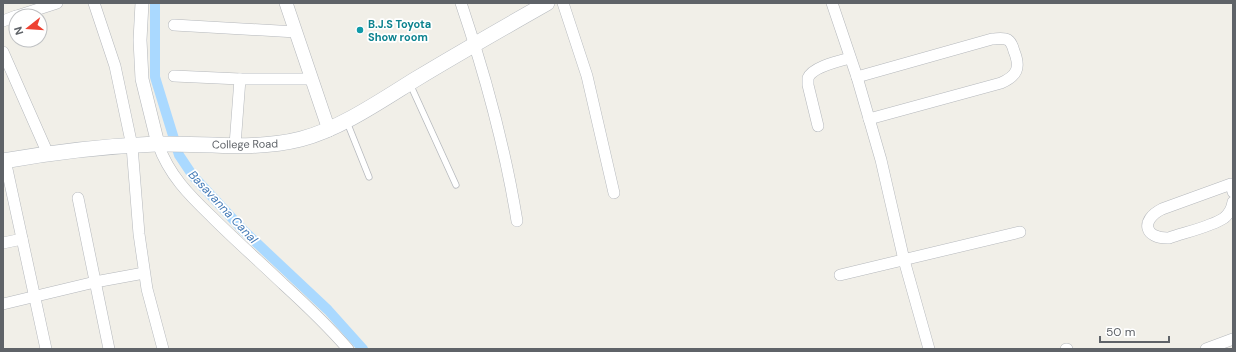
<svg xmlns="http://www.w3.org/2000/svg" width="1236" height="352" font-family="'DM Sans',sans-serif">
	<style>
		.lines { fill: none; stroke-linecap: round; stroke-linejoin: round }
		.canal { stroke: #aad9ff; stroke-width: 10 }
		.service-casing { stroke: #b5b8bc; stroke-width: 7 }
		.minor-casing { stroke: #b5b8bc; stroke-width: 12 }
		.tertiary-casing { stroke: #b5b8bc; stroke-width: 14 }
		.secondary-casing { stroke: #b6babf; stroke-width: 16 }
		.service { stroke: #fff; stroke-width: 5.5 }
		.minor { stroke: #fff; stroke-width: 11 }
		.tertiary { stroke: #fff; stroke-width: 13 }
		.secondary { stroke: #fff; stroke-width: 15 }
		.culture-dot { fill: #0f9aa8; stroke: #fff; stroke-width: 1.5 }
		.labels { text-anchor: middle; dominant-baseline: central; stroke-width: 3.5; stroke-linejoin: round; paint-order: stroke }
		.culture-label { font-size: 11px; font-weight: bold; fill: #0d838f; stroke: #fff; text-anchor: start }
		.street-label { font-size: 11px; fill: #5f6368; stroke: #fff }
		.water-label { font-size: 12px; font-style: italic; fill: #4279b6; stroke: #fff }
	</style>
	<rect width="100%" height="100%" fill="#f1efe8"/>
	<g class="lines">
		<path class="canal" d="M 155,3 L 155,77 L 179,155 L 193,176 L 244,231 L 328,310 L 363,349"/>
		<defs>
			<g id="service">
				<path d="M 410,84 L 456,185"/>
				<path d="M 347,122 L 369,177"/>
			</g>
			<g id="minor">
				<path d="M 94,3 L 115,66 L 132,146 L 139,234 L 147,289 L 163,349"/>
				<path d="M 461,3 C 485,74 505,147 517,221"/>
				<path d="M 563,3 L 587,76 L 614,193"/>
				<path d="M 832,3 L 857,77 L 881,160 L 904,260 L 929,349"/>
				<path d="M 17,16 L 57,3"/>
				<path d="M 3,21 L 16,16"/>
				<path d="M 174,25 L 296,32"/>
				<path d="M 3,52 L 48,154"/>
				<path d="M 174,76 L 240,79 L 312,79"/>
				<path d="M 857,77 L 992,39 C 997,39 1003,37 1008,40 C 1011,42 1013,47 1014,51 C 1021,68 1017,76 1001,83 L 869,119"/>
				<path d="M 818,126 L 808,85 C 808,82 808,80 808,78 C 812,67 839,61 850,58"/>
				<path d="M 158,144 C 169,175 189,195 212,217 C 235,240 260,262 283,284 C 306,305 328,326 348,349"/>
				<path d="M 235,145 L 240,79"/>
				<path d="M 5,160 L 46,349"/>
				<path d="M 1233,192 L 1231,184 L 1162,209 C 1140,220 1144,239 1169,238 C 1183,233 1213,226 1224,218 C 1229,214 1232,208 1233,202"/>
				<path d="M 78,198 L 109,349"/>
				<path d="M 3,243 L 22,239"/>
				<path d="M 840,275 L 1020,232"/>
				<path d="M 3,304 L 95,282 L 144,273"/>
				<path d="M 1066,349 L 1067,349"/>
				<path d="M 1206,349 L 1233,339"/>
			</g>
			<g id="tertiary">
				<path d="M 142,3 L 140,40 L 142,79 L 158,144"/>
				<path d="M 286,3 L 329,130"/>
			</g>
			<path id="secondary" d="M 3,161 C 54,152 105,146 156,144 C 205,143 254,151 301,139 C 340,129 382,100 416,79 C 459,53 503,28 547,3"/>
		</defs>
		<use href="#service" class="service-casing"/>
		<use href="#minor" class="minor-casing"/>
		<use href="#tertiary" class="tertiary-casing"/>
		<use href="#secondary" class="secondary-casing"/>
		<use href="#service" class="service"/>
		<use href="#minor" class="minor"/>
		<use href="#tertiary" class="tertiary"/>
		<use href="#secondary" class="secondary"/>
	</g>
	<circle class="culture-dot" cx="360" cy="30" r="4"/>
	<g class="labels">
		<g class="culture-label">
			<text x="368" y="24">B.J.S Toyota<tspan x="368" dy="13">Show room</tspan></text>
		</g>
		<g class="street-label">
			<text transform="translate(245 144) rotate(-1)">College Road</text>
		</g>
		<g class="water-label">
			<text transform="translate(223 207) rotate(47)">Basavanna Canal</text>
		</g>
	</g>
	<rect width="1236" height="352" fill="none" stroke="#5f6368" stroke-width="8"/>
	<g transform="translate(28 28) rotate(253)"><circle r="19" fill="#ffffff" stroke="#bfc1c3"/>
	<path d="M0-3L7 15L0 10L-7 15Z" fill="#ee4131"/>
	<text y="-6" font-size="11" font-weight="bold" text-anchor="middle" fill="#5f6368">N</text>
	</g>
	<path d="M1100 336v6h69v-6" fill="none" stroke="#5f6368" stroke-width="2"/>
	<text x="1106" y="336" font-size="12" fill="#5f6368" stroke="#ffffff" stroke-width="3" paint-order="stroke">50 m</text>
</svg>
